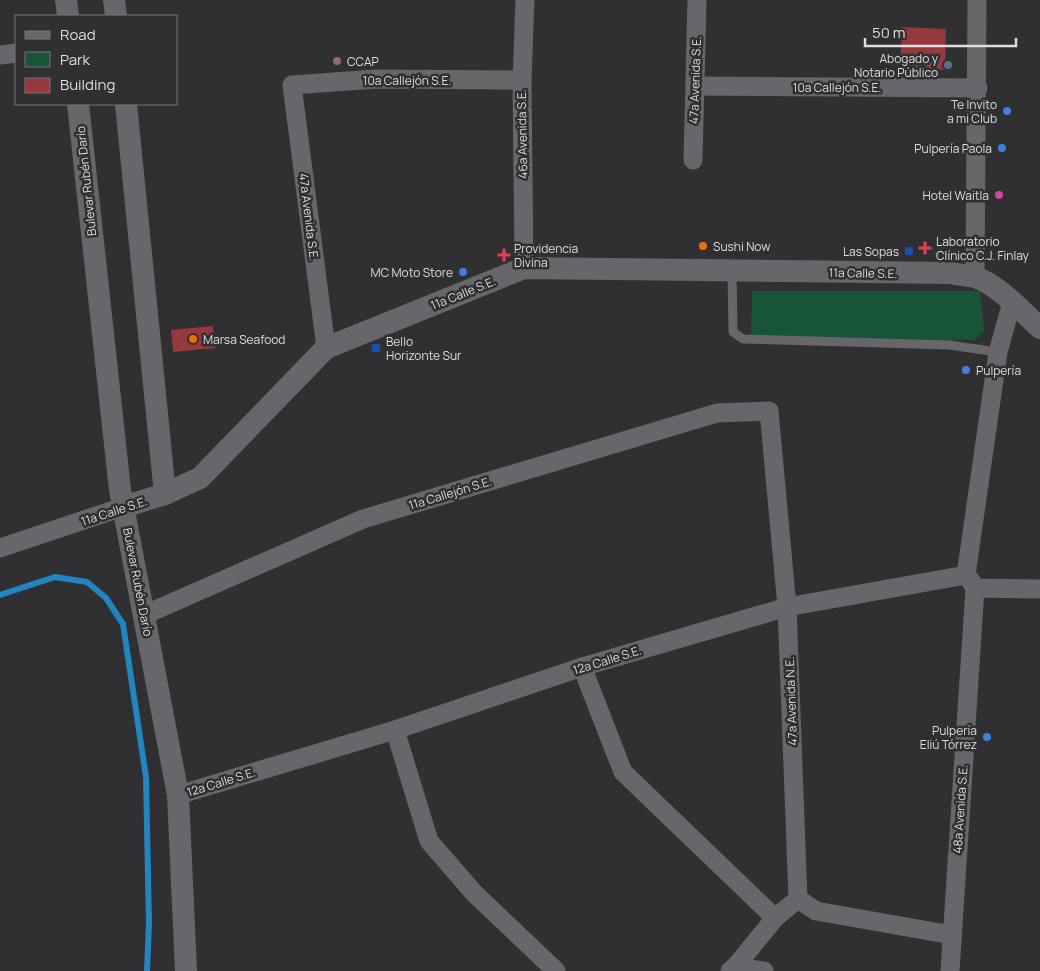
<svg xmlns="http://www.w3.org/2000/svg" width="1040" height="971" font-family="Manrope,sans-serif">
<rect width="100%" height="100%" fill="#302f32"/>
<path fill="#175536" d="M752 291H980L984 330 975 340 767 343 751 337Z"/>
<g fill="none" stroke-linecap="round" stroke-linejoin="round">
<path stroke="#2185c0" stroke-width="6" d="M0 595 55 577 87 582 106 598 123 624 146 777 149 923 147 971"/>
</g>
<g fill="#95393d">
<path d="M902 27 946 29 945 70 900 68Z"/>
<path d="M213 326 215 348 173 352 171 330Z"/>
</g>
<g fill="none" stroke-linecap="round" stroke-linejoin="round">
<path stroke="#67666a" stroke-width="9" d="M732 272 733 332 743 339 949 345 998 352"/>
<g stroke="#67666a" stroke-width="19">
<path d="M0 55 16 53"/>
<path d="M695 86 978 88"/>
<path d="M693 160 697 0"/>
<path d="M524 268 522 80 525 0"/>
<path d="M975 277 977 0"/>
<path d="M326 348 292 85 376 79 522 80"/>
<path d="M0 548 123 507"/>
<path d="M966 575 998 352 1012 302"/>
<path d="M969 578 975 588 1040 589"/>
<path d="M144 615 363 519 717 413 769 411 787 607 798 899 775 918 735 967"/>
<path d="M582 667 623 772 775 918"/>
<path d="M395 730 429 841 474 893 556 971"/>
<path d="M178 795 395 730 582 667 787 607 966 575"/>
<path d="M798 899 816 911 952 935"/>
<path d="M730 971 735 967 764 971"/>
<path d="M950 971 975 588"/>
</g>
<g stroke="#67666a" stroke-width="22">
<path d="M66 0 68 16"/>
<path d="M114 0 116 16"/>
<path d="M78 104 120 490 178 795 186 971"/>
<path d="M126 104 165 494"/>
<path d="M123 507 165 494 200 478 326 348 524 268 951 273C959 275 967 275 975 277 997 284 1023 312 1040 328"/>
</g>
</g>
<circle fill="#8d6e63" stroke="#302f32" stroke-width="2" cx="337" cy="61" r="5"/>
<circle fill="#5c6f8a" stroke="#302f32" stroke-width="2" cx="948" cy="65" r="5"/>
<g fill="#3f7fe0" stroke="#302f32" stroke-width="2">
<circle cx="1007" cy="111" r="5"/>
<circle cx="1002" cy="148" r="5"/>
<circle cx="463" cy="272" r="5"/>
<circle cx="966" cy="370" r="5"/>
<circle cx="987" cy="737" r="5"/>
</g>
<circle fill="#d1479c" stroke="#302f32" stroke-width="2" cx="999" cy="195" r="5"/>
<g fill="#e8710a" stroke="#302f32" stroke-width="2">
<circle cx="703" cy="246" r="5"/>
<circle cx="193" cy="339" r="5"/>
</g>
<g fill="#e0444e" stroke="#302f32" stroke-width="2">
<path d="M922.5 240.5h5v5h5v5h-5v5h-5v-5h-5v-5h5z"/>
<path d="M501.5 247.5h5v5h5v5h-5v5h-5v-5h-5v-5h5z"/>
</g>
<g fill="#1a4fb4" stroke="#302f32" stroke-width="2">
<rect x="904" y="246" width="10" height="10" rx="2.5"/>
<rect x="371" y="343" width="10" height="10" rx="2.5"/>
</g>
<g text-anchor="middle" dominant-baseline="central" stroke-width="5" stroke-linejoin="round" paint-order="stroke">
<g font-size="12" fill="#dedddf" stroke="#302f32" text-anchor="end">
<text x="938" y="58">Abogado y<tspan x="938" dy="14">Notario Público</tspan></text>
<text x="347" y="61" text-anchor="start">CCAP</text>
<text x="997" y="104">Te Invito<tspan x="997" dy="14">a mi Club</tspan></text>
<text x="992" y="148">Pulpería Paola</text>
<text x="989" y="195">Hotel Waitla</text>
<text x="936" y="241" text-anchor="start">Laboratorio<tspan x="936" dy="14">Clínico C.J. Finlay</tspan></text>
<text x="713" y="246" text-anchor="start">Sushi Now</text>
<text x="514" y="248" text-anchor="start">Providencia<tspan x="514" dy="14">Divina</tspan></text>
<text x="899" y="251">Las Sopas</text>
<text x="453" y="272">MC Moto Store</text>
<text x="203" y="339" text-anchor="start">Marsa Seafood</text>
<text x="386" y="341" text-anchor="start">Bello<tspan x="386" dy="14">Horizonte Sur</tspan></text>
<text x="976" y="370" text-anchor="start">Pulpería</text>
<text x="977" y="730">Pulpería<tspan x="977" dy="14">Eliú Tórrez</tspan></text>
</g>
<g font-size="12" fill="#dedddf" stroke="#302f32">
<text x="407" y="80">10a Callejón S.E.</text>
<text transform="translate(695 80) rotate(-88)">47a Avenida S.E.</text>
<text x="837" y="87">10a Callejón S.E.</text>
<text transform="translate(522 134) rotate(-91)">46a Avenida S.E.</text>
<text transform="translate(86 181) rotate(-96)">Bulevar Rubén Darío</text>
<text transform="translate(309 217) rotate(83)">47a Avenida S.E.</text>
<text transform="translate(863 273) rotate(1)">11a Calle S.E.</text>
<text transform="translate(463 293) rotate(-22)">11a Calle S.E.</text>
<text transform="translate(450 493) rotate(-17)">11a Callejón S.E.</text>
<text transform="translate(114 511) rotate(-18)">11a Calle S.E.</text>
<text transform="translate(138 582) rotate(79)">Bulevar Rubén Darío</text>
<text transform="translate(607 660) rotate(-17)">12a Calle S.E.</text>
<text transform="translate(791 701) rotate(-92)">47a Avenida N.E.</text>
<text transform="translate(221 782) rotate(-17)">12a Calle S.E.</text>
<text transform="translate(960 809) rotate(-86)">48a Avenida S.E.</text>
</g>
</g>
<rect x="15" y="15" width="162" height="90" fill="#302f32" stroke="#767577"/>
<rect x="25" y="31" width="25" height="8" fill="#67666a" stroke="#767577"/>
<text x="60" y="40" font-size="15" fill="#dedddf">Road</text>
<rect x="25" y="52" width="25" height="15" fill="#175536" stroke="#767577"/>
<text x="60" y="65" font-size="15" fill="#dedddf">Park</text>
<rect x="25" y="78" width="25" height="15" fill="#95393d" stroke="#767577"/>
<text x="60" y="90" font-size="15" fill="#dedddf">Building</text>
<path d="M865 38v8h151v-8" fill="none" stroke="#dedddf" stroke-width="2.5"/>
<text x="872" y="38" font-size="15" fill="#dedddf" stroke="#302f32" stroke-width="4" paint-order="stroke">50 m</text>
</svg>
